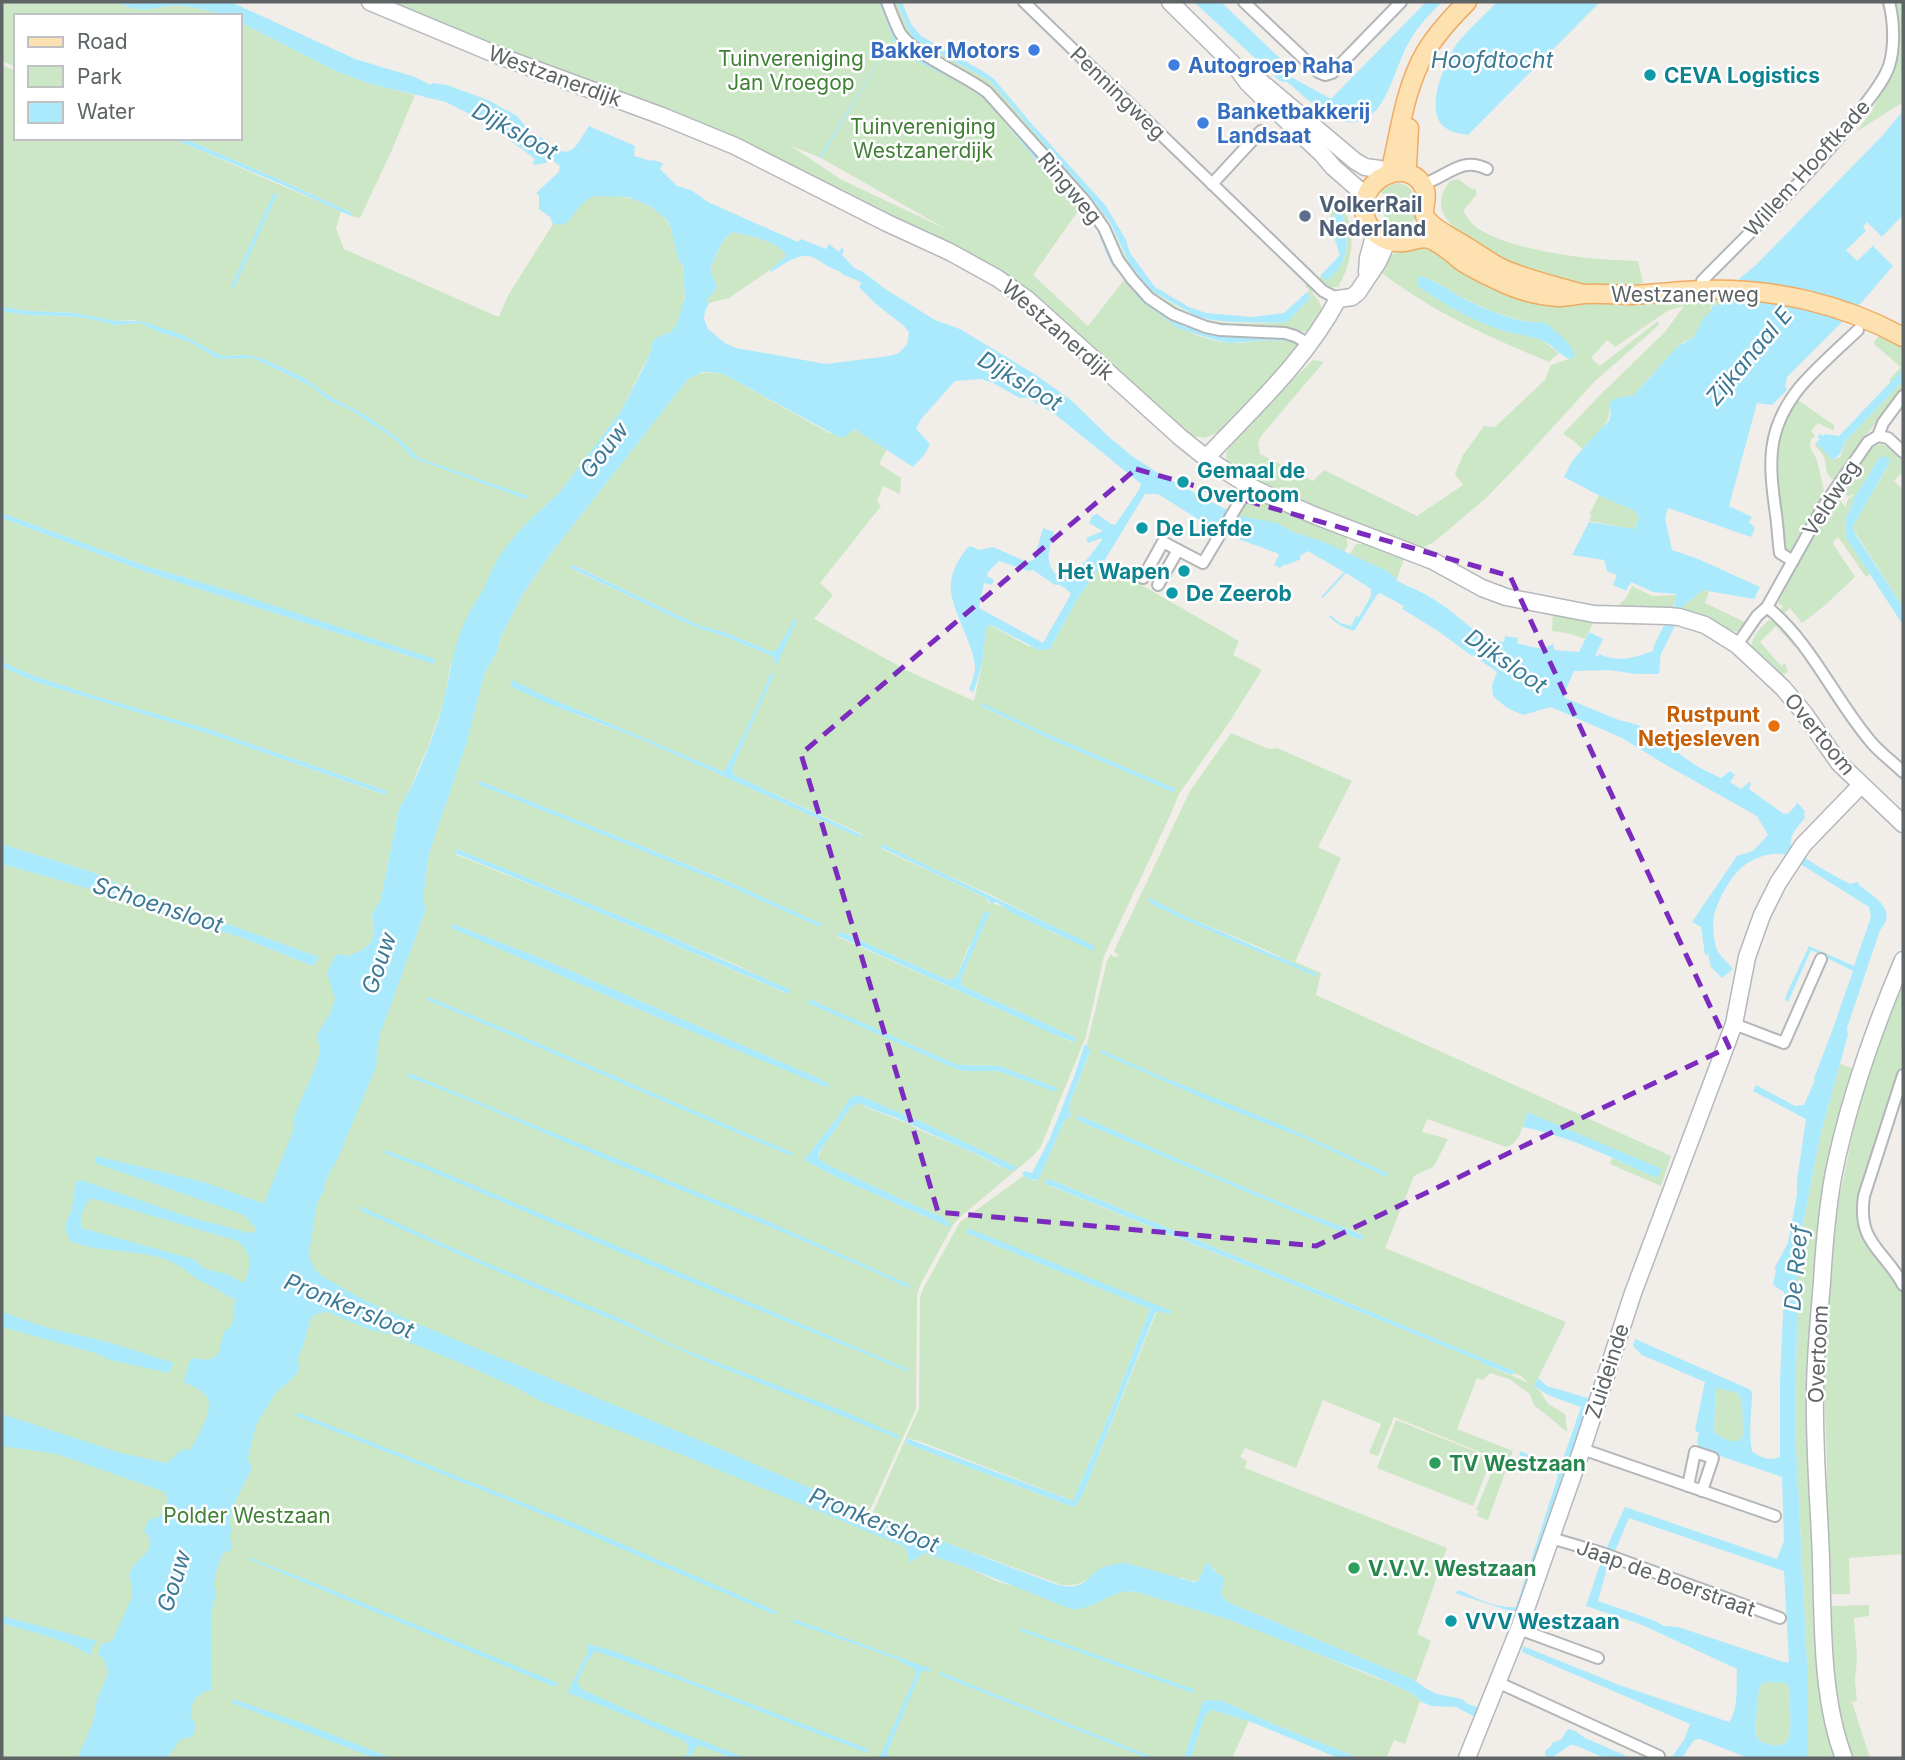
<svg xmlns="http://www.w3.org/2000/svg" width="1905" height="1760" font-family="Inter,sans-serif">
<rect width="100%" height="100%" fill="#f1ede8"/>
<g fill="#cce7c5" fill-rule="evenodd">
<path d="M2 2H117C138 14 150 8 172 6 190 5 210 9 227 16H16V67L2 61Z"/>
<path d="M392 2H879L893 38 819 157 791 146 842 180 946 229 821 158 891 41H894L902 51 958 81 984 98 1036 160 1080 208 1033 275 1088 326 1124 280C1151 312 1186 338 1229 343 1247 344 1266 338 1284 341 1275 339 1266 336 1257 335 1246 335 1235 338 1224 337 1190 332 1138 308 1125 277L1178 319 1283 335C1289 338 1299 341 1298 350L1219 432 1205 438 1193 436 1119 373 953 245 795 172 507 53Z"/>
<path d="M890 2H897L909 31 914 39 990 81 1100 209C1114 227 1119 248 1131 266 1140 280 1152 291 1166 300 1175 305 1185 312 1195 316 1221 326 1254 323 1282 323L1288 321 1310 298 1307 292 1309 290 1305 286 1308 283 1314 290 1312 293C1329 310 1320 316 1309 332L1302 331 1300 334 1218 327 1162 305 1126 267 1107 227 1010 113 909 41Z"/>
<path d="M1894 2H1903V102L1856 132 1872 111 1891 72Z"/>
<path d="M240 22 336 71 367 83 415 95 391 152 360 218 351 216 352 213 278 179 183 138H240Z"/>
<path d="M2 65 16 71V138H171L341 211 336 229 344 249 496 316H499L509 294 553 224C573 226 574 205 590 198 598 194 608 195 617 196 636 198 661 207 670 227 673 233 674 241 677 247 682 263 687 283 684 300 683 308 681 319 677 326 669 337 651 333 652 349L621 411 604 436 560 492 543 507 496 563 450 667 444 701 428 747 405 799 399 808 381 899 372 914 374 936 369 944 362 950 348 956 390 1006 426 909 423 898 429 854 461 759 485 672 496 654 501 637 523 594 549 556 688 379C700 372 710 371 723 374L829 433 849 434 853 429 887 449 879 464 901 478 900 494 883 486 877 501 881 506 820 583 833 595 814 619 908 671 974 701 982 664 986 629 990 625 1028 646 1050 649 1078 598 1103 563 1239 641 1233 655 1262 670 1230 721 1179 794 1169 818 1104 956 1086 1036 1041 1146 1034 1155 958 1219 953 1225 920 1285 917 1296 916 1409 871 1508 869 1510 873 1512 919 1408 920 1297 923 1289 960 1222 1023 1176 1034 1181 1039 1179 1064 1121 1071 1115 1069 1108 1071 1100 1090 1052 1087 1044 1107 961 1111 954 1114 957 1119 956 1114 951 1190 791 1231 733 1269 749 1277 748 1352 781 1318 847 1341 858 1295 962 1321 973 1316 995 1671 1156 1661 1186 1610 1164 1612 1158 1657 1178 1527 1112C1523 1124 1521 1143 1506 1147L1427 1119 1422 1132 1448 1139 1434 1166 1414 1176 1385 1248 1566 1322 1534 1386 1540 1391 1548 1404 1565 1414 1567 1432 1534 1405 1530 1394 1509 1379 1490 1373 1483 1380 1477 1378 1457 1429 1513 1451 1488 1520 1477 1516 1479 1511 1476 1510 1497 1459 1394 1417 1378 1456 1369 1453 1381 1424 1323 1400 1296 1468 1245 1448 1240 1457 1247 1461 1245 1468 1447 1548 1417 1634 1431 1641 1416 1681 1230 1603 1222 1596 1221 1590 1225 1580C1223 1578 1210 1566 1207 1563L1199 1580 1190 1581 1184 1578H1090C1080 1584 1074 1586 1062 1585L901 1526 910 1563 924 1553 971 1569 996 1581 1088 1607C1103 1600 1118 1589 1136 1592L1230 1620 1271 1635 1401 1688 1413 1694 1420 1701 1405 1744 1394 1740 1386 1758H1359L1273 1724 1223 1701 1202 1707 1184 1758H2V864L171 911 173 906 140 894 92 872 2 844V667L36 682 210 734 385 795 387 791 208 729 95 696 32 675 2 662V518L146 572 434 664 224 589 146 566 2 513V311L26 315 82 317 116 325 140 323 159 332 190 342 218 359 253 358 311 386 328 400 351 410 396 440 413 458 526 499 527 497 419 458 362 413 332 398 304 378 264 359 247 355 223 356 214 352 183 335 133 320 117 321 74 313 29 311 2 307ZM574 565 698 625 724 632 770 651 776 652 797 620 777 663 772 656 724 636 701 629 677 619 572 569ZM772 673 773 674 732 769 734 775 862 834 861 838 643 740 582 717 510 685 512 681 547 697 724 772 745 732ZM982 704 1043 732 1176 789 1173 792 1052 740 982 707ZM480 781 719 877 822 925 820 927 722 883 477 783ZM882 845 989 894 1095 947C1083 943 1070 939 1058 935 1043 929 1000 902 989 903L986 898 972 891 882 849ZM457 849 664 934 739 966 790 991 788 994 584 906 455 854ZM1150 898 1185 916 1266 950 1317 975 1185 920 1154 905 1148 900ZM192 911 319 957 313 966 243 938 213 929 197 920 183 915ZM990 912 962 976 961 985 1074 1037 1072 1042 838 937 839 931 844 933 948 980 953 979 957 976 968 948ZM453 924 543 959 816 1077 829 1084 828 1087 633 1007 452 928ZM808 1002 861 1022 958 1065 1000 1066 1056 1088V1091L998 1071H964L954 1068ZM858 1095 922 1122 1016 1167H1000L974 1153 917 1129 907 1123 870 1109 860 1103 851 1107 822 1148 818 1158 826 1164 914 1205 943 1217 949 1227 838 1178 804 1160 840 1114 850 1098ZM1077 1116 1083 1117C1175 1158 1268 1199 1362 1234L1361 1239 1081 1122 1076 1118ZM1052 1180 1514 1371 1513 1373 1521 1376 1529 1383 1484 1364 1478 1360 1045 1184ZM968 1229 1171 1311H1159L1156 1313 1083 1494 1073 1507 905 1443 906 1438 922 1442 1073 1501 1113 1406 1150 1309 966 1233Z"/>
<path d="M1458 179 1473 190 1475 188 1477 194 1463 211C1467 217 1471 224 1477 228 1517 253 1592 260 1638 261L1643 283C1621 289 1591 289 1568 285 1554 283 1530 275 1517 269 1499 260 1453 233 1444 215 1438 203 1442 191 1450 181Z"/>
<path d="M1398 183C1414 186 1420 198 1412 212L1418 217C1403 229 1387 228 1382 209L1386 196 1380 191 1386 187Z"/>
<path d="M1335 196C1358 222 1355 258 1338 287H1330L1319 278 1321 275 1327 280C1332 275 1339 269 1342 263 1351 247 1347 222 1339 207L1333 217 1336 245C1329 228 1328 213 1335 196Z"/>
<path d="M733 232C750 236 774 240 786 254V257L767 272 729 298 709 303 706 301 717 288 710 269C718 255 719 242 733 232Z"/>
<path d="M1428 246 1559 302 1609 303 1683 299 1722 301 1716 307 1712 305 1710 307 1712 310 1694 337 1682 343 1645 382 1633 397 1625 396 1609 405C1613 424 1594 436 1582 449L1574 441 1563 434 1599 396 1665 332 1684 306 1669 310 1615 347 1607 340 1591 358 1600 366 1658 321 1659 325 1595 381 1520 463 1485 499 1434 542 1422 548H1411L1337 520 1230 468C1227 462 1225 458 1227 452 1232 434 1294 379 1311 362L1313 360 1322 361 1323 363 1261 436 1258 444 1260 454 1313 481 1324 470 1417 516 1463 485 1455 474 1463 455 1484 426 1495 427 1545 380 1551 365 1575 357 1537 323 1520 320 1491 311 1459 296 1432 280 1418 276 1543 341 1559 353 1549 362C1487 336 1432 312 1378 270 1392 248 1404 249 1428 246Z"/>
<path d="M1892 322 1903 328V369L1891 382 1889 380 1901 367 1875 345 1874 342Z"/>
<path d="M1903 381V392L1869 431 1835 480C1823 475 1828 465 1823 455 1821 452 1818 448 1815 446L1816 442 1833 460 1840 457 1845 442Z"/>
<path d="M1795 398 1834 425V431L1818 423 1811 431 1815 436 1811 439 1810 447 1817 460 1825 495 1793 550 1788 552 1783 549 1774 483 1778 433Z"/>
<path d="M1881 444 1886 446 1903 461V474L1901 473 1894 481 1903 490V607L1853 529V526L1890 463 1879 458 1854 498 1853 504 1846 518 1845 536 1870 574 1866 577 1839 538 1835 539 1833 544 1855 577 1823 607 1802 623 1790 608 1784 613 1781 610 1783 606 1780 604 1778 606 1779 601 1816 531 1838 497 1845 507 1849 498 1853 496 1852 494 1848 497 1843 490 1872 448Z"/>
<path d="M1599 495 1633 510 1639 517 1635 529 1589 521 1591 516 1590 513Z"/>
<path d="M1253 497 1262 499 1346 537 1348 545 1344 552 1293 532 1235 515 1242 502Z"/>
<path d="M1356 544H1363L1404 558 1397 579 1350 554Z"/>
<path d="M1632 586 1652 596 1676 595 1673 609 1619 610V605L1627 597Z"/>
<path d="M1703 590 1709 591 1705 603 1745 622 1737 632 1729 630 1696 614H1679L1681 608Z"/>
<path d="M1553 613 1594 621 1585 639 1571 634 1552 631Z"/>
<path d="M1769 620 1779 622 1796 645 1795 647 1776 626 1760 642 1781 666 1785 663 1788 672 1781 676 1751 648C1752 636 1760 628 1769 620Z"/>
<path d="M1903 981V1045L1901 1050V1073L1860 1212 1903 1294V1554L1849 1558 1850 1594H1832L1826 1587 1827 1467 1824 1385 1829 1280 1836 1214 1861 1094Z"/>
<path d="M1840 1064 1857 1070 1812 1354 1839 1758H1807V1664L1795 1426 1798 1276 1804 1219 1821 1132Z"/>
<path d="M1716 1387 1736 1392 1742 1400 1743 1435 1739 1441H1729L1715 1433 1714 1428Z"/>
<path d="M1396 1420 1492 1458 1473 1506 1377 1468Z"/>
<path d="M1869 1605V1616L1854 1618 1857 1658 1855 1681 1857 1701 1852 1702 1870 1758H1848L1834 1710 1828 1623 1832 1606Z"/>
<path d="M1767 1682 1786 1683 1788 1685C1790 1693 1792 1733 1788 1739 1787 1741 1785 1742 1784 1744L1774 1746 1760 1741 1755 1732 1759 1686Z"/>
<path d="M1212 1710 1249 1721 1232 1758H1191L1205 1714Z"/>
</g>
<g fill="#abeafd" fill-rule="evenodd">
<path d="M117 2H231L355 59 415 77 431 85 432 83 447 85 488 100 517 116 531 133 550 142V145C573 162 577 143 589 126L635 146 634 156 651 161 653 160 663 163 660 169 677 186 691 190 708 202 798 242 801 239 826 249 829 244 839 252 841 248 844 249 842 255 859 273 855 279C848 275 839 271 831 268 818 261 812 252 796 258 787 261 779 267 771 272L770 270 785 257 786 254C774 240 750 236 733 232 719 241 718 255 710 268L717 288 706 301 709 303 705 311 704 319 708 329 725 343 736 348 826 364 889 356 899 353 907 344 909 333 904 326 877 305 859 287 866 277 935 320 960 329 1036 375 1071 400 1109 437 1132 456 1161 475 1227 510 1235 515 1277 523 1293 532 1324 542 1387 571 1396 578 1397 581 1427 595 1447 608 1486 640 1504 642 1505 636 1518 638 1517 643C1524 645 1537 649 1544 648 1548 647 1550 645 1554 644V650L1579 652 1589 632 1603 639 1595 656 1597 657 1599 654C1620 663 1632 658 1653 651L1655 648 1661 651 1659 674H1636L1609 670 1574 671 1564 693 1565 698 1619 720 1638 725 1698 767 1721 778 1730 771 1735 775 1730 782 1741 789 1749 782 1751 784 1749 789 1784 814 1789 813 1797 804 1796 801 1805 811 1804 813 1805 818C1796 829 1789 834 1791 849L1824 870 1850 884 1858 882 1859 885C1873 896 1899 910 1880 930L1847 1028 1848 1035 1821 1132 1804 1219 1798 1276 1795 1426 1807 1664V1758H1748L1700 1739 1694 1740 1682 1758H1671L1684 1740 1690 1724 1522 1652 1523 1646 1622 1686 1729 1722C1739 1710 1736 1685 1737 1669L1640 1624 1586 1606 1602 1559 1609 1561 1598 1601 1653 1620 1664 1626 1678 1627 1783 1662H1789L1784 1571 1629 1518 1615 1551 1606 1549 1625 1507 1777 1559 1784 1541 1782 1477 1699 1449 1697 1440 1699 1433 1695 1430 1705 1382 1642 1355 1633 1346 1635 1339 1749 1389 1752 1392C1752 1412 1748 1431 1752 1451 1760 1458 1770 1461 1780 1457V1381L1784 1292 1773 1285 1776 1270 1774 1269 1788 1243 1797 1194V1180L1806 1119 1753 1091 1756 1085 1795 1106 1804 1105 1815 1080 1814 1078 1831 1034 1853 971 1811 950 1788 1002 1785 1000 1787 993 1809 946 1854 966 1871 917 1869 907 1786 855C1771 850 1747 860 1737 872 1727 883 1718 901 1714 915 1712 924 1714 939 1716 948 1719 955 1728 963 1733 969L1722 978 1711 967 1708 954 1705 955 1701 927 1692 922 1737 856 1753 851 1768 835 1757 816 1666 765 1622 738 1551 707 1523 715 1507 708 1493 696 1492 686 1497 672 1473 655 1472 656 1438 631 1404 610 1402 609 1404 606 1380 593 1377 595 1354 631 1341 626 1329 617 1330 615 1340 623 1351 626 1356 616 1359 617 1371 596V589L1346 573 1323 598 1321 597 1344 572 1308 551 1300 556 1301 559 1287 565 1285 564 1280 568 1274 565 1279 555 1277 553 1217 531 1158 494H1145L1103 563 1078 598 1050 649 1039 650 993 626 990 625 986 629 982 664 974 691 972 692 969 689C971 683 975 675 975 668 975 659 971 649 968 641 954 602 938 586 967 548L970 546 980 550 993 547 1027 562 1034 560 1043 528 1054 532C1049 552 1043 562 1059 578 1080 572 1090 556 1102 540L1101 538 1088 543 1086 538 1103 531 1089 523 1092 516 1097 514 1111 524 1115 525 1139 490 1141 484 1056 415 1028 398H1020L993 383 981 379 955 381 921 419 916 429 930 444 925 454 913 467 854 429 845 437H839L723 374 712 372H703L688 379 549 556 523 594 501 637 496 654 485 672 466 745 429 854 423 898 426 909 379 1037 376 1067 338 1158 325 1181 324 1191 317 1203 310 1247V1259L315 1270 322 1276 362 1299 411 1321 699 1440 866 1512 1047 1581C1056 1584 1065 1588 1075 1586 1085 1584 1090 1576 1098 1570 1107 1565 1116 1563 1126 1563L1194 1582 1199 1580 1207 1562 1210 1563C1212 1573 1221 1573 1225 1580L1221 1590 1222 1596 1230 1603 1412 1679 1427 1689 1437 1694 1462 1699 1468 1704 1487 1710 1479 1719 1456 1707 1431 1706 1420 1701 1413 1694 1401 1688 1367 1673 1230 1620 1136 1592C1112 1588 1095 1611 1071 1609L971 1569 924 1553 910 1563 905 1547 680 1454 540 1401 517 1388 472 1368 392 1335 368 1329 328 1312 319 1313 311 1317 305 1340 298 1359 299 1369 297 1374 275 1394 256 1425 248 1458 252 1469C243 1486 232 1504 229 1523L232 1527 230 1536 232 1550 223 1553 216 1572 214 1584 216 1594 211 1613V1690C196 1693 189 1704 191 1719L196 1723 193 1737 181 1739 167 1758H77L88 1735 94 1718 97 1699 108 1673 104 1659 98 1655 101 1644 112 1641 132 1597C134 1589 129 1583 130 1574 132 1557 163 1553 144 1531L149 1519C166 1518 170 1506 165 1492L57 1454 2 1446V1414L121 1453 167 1463 183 1449 190 1450C196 1439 215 1410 207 1397 202 1390 191 1385 183 1382L191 1358 208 1360 218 1355 224 1332 232 1325 235 1299C227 1297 223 1293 217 1289 210 1285 203 1283 197 1279 188 1273 181 1266 170 1261 139 1248 99 1254 70 1241L67 1235 65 1226 72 1208 75 1186 77 1181 81 1180 186 1216 249 1233 255 1232 256 1229 244 1215 95 1163 96 1156 204 1182 262 1203 265 1201 293 1131V1119L316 1065 320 1051 317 1035 330 1013 335 999 327 973 336 954 348 956 362 950 369 944 374 936 372 914 381 899 399 808C416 782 437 730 444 699 450 674 453 649 463 626 468 613 477 600 484 588 488 580 491 571 495 564 512 534 536 514 560 492L621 411 642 371 652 349V343L655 338 670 332 676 326 685 297 683 266 678 259 671 228 666 219 650 206 628 197 596 196 588 199 579 207 568 222 561 225 553 224 550 217 539 209V195L536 193 559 172 560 166 549 158 546 163 534 165 533 164 535 159 489 124 446 102 367 83 336 71 240 22V16C221 16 203 8 184 6 158 4 142 17 117 2ZM999 561 1029 571 1033 570 1055 585C1062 584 1066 589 1071 594L1043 643 979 608 984 583 992 585 994 580 987 576 988 572ZM91 1198 238 1241C251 1254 252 1264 245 1281L240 1282C229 1273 220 1273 207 1269 202 1268 198 1263 193 1259L82 1228C78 1219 84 1204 91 1198ZM1716 1388 1736 1392 1742 1400 1743 1435 1739 1441H1729L1715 1433 1714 1428ZM1767 1682 1786 1683 1788 1685C1790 1693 1792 1733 1788 1739 1787 1741 1785 1742 1784 1744L1774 1746 1760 1741 1755 1732 1759 1686Z"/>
<path d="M879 2H882C888 19 892 39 907 51L959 79 985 96 1092 218C1104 235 1108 255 1120 272 1106 265 1103 236 1092 222 1075 200 1053 181 1035 159 1019 140 1004 120 987 102 964 77 910 66 894 41L891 42 821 158 819 157 893 38Z"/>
<path d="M897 2H902L911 24 921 36 984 72 994 79 1031 123 1106 206 1126 240 1130 253 1155 287 1189 307 1206 313 1252 317 1284 313 1307 292 1310 298 1288 321 1282 323 1234 322 1212 320 1196 316 1157 294 1149 288 1130 265 1110 222 1100 209 990 81 914 39 909 31Z"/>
<path d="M1194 2H1221L1287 65 1282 72 1331 99 1426 2H1442C1429 15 1416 28 1408 44 1393 70 1383 136 1340 120 1322 114 1302 94 1287 82L1280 81Z"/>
<path d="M1497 2H1600L1468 135C1460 134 1450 132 1443 126 1425 110 1444 63 1456 45 1467 30 1484 16 1497 2Z"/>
<path d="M1903 111V215L1873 246 1893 266 1862 302 1787 377 1785 386 1787 390 1772 405 1757 403 1729 506 1752 517 1749 522 1755 528 1751 537 1668 508 1665 518 1672 550 1698 559 1760 587 1754 599 1703 590 1681 608 1674 607 1676 594 1653 592 1631 582 1626 591 1613 585 1617 575 1607 571 1604 560 1572 555 1589 522 1635 529 1639 517 1633 510 1600 496 1564 477 1572 461 1593 437 1609 421 1611 413 1609 405 1612 400 1625 396H1633L1677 347 1694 337 1704 317 1712 310 1711 304 1716 307 1732 291 1741 277 1755 266 1883 135Z"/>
<path d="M171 138H183L278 179 352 213 351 216 281 184Z"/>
<path d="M1336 207H1339C1347 223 1350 247 1342 263 1339 270 1332 275 1327 281L1321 275 1340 255C1334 239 1332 224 1336 207Z"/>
<path d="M1418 276C1433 279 1444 287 1457 295 1480 307 1518 325 1545 322 1555 332 1573 343 1575 357L1570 359C1559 355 1554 346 1543 341 1534 336 1512 334 1501 330 1470 320 1444 304 1418 286Z"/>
<path d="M1125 278 1147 303 1183 326 1221 336 1238 337 1257 335 1288 338 1284 341 1273 340 1229 343 1215 340 1178 328 1140 300 1124 279Z"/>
<path d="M2 307 29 311 74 313 117 321H141L183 335 214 352 223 356 247 355 264 359 304 378 332 398 362 413 398 438 419 458 528 496 526 499 413 458 396 440 351 410 328 400 311 386 253 358 218 359 190 342 159 332 140 323 116 325 82 317 26 315 2 311Z"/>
<path d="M1903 369V381L1845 442 1840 454 1833 460 1816 443 1820 439 1817 437 1820 434 1823 436 1825 434 1839 436Z"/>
<path d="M1883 456 1889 458 1890 462 1853 526 1855 534 1903 607V625L1845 536 1846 518 1853 504 1854 498 1879 458Z"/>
<path d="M2 513 146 566 224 589 435 659 434 664 146 572 2 518Z"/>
<path d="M573 565 698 625 724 632 770 651H776L795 618 797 620 777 664 774 663 775 659 772 656 724 636 701 629 677 619 571 568Z"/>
<path d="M2 662 32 675 95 696 208 729 387 791 386 795 210 734 36 682 2 667Z"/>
<path d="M771 673 774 674 732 769 734 775 862 835 861 838 643 740 542 701 510 686 512 680 547 697 724 772 745 732Z"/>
<path d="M982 703 1043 732 1176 789 1173 792 1052 740 981 706Z"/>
<path d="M480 781 718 877 822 924 820 927 722 883 477 784Z"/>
<path d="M2 844 92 872 140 894 192 911 319 957 313 966 243 938 213 929 197 920 183 915 2 864Z"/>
<path d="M882 844 1095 946 1093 951 1014 914 996 902 992 904 986 898 972 891 882 848Z"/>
<path d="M457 849 664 934 791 990 789 994 584 906 455 853Z"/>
<path d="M1150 898 1185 916 1318 974 1315 976 1185 920 1154 905 1148 900Z"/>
<path d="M987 911 990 912 962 976 961 985 1074 1037 1076 1039 1074 1042 1058 1036 838 936 839 931 844 933 948 980 953 979 957 976 984 913Z"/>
<path d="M453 924 543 959 816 1077 829 1084 828 1088 633 1007 451 928Z"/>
<path d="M809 999 958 1065 1000 1066 1057 1088 1056 1092 998 1071H964L954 1068 808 1003Z"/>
<path d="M1087 1044 1090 1051 1071 1100 1069 1108 1071 1115 1064 1121 1039 1179C1034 1181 1024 1179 1022 1173L1025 1171 1032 1173 1050 1138 1074 1077 1084 1046Z"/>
<path d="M1102 1050 1153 1073 1282 1125 1387 1173V1177L1306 1139 1216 1104 1105 1055 1100 1052Z"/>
<path d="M409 1073 765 1220 910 1285 909 1288C817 1245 723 1207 629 1169 555 1139 483 1104 408 1077Z"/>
<path d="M858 1095 922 1122 1017 1167 1012 1171C998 1166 985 1158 972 1152 950 1142 928 1133 906 1122 891 1115 875 1112 860 1103L851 1107 822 1148 819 1153 818 1158 826 1164 914 1205 943 1217 951 1224 949 1227 838 1178 804 1160 840 1114 850 1098Z"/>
<path d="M1527 1112 1662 1169 1657 1178C1614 1159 1570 1136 1523 1127Z"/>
<path d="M1077 1116 1083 1117C1176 1158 1268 1199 1363 1235L1361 1240 1081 1122 1076 1118Z"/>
<path d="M385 1150 426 1165 908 1369 909 1372 642 1262 430 1171 384 1153Z"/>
<path d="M1049 1179 1514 1371 1512 1375 1484 1364 1478 1360 1051 1186 1045 1184V1180Z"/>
<path d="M360 1206 475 1258 617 1317 675 1346 846 1412 900 1436 899 1439 695 1357 632 1328 496 1271 361 1211Z"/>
<path d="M968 1228 1172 1311 1169 1314 1160 1311 1155 1313 1083 1494 1077 1504 1073 1507 905 1443 906 1438 1073 1501 1113 1406 1150 1309 966 1233Z"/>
<path d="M2 1312 48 1328 108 1342 174 1363 169 1373 110 1360 95 1353 2 1327Z"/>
<path d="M1538 1378 1547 1386 1591 1399 1519 1609 1513 1612 1455 1593 1459 1590C1476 1598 1497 1609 1516 1607L1558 1476 1555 1471 1519 1455 1520 1451 1560 1468 1581 1407 1548 1395 1534 1386Z"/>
<path d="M297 1412 579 1525 780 1613 773 1614 522 1506 296 1416Z"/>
<path d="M250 1558 315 1583 558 1683 555 1687 248 1559Z"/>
<path d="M2 1616 97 1641 92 1648 90 1656C72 1640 26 1631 2 1623Z"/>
<path d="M794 1619 931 1669 930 1672 923 1670 920 1674 888 1750 887 1755 893 1758 878 1757 882 1752 916 1674 915 1669 894 1658 792 1622Z"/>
<path d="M1021 1628 1193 1689V1693L1020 1631Z"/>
<path d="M588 1644 614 1651 868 1749 867 1753 682 1681 595 1651 585 1665 577 1683 583 1690 652 1721 746 1758H732L702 1746H697L689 1758H685L689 1748 685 1741 613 1710 568 1693 569 1689 587 1654Z"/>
<path d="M940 1672 1155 1758H1147L939 1675Z"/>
<path d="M233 1699 305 1724 392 1758H374L232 1703Z"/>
<path d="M1212 1700 1223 1701 1273 1724 1359 1758H1338L1249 1721 1212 1710 1205 1715 1191 1758H1184L1203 1701Z"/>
<path d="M1568 1729 1575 1731 1585 1738 1631 1758C1622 1758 1611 1760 1603 1757 1577 1748 1574 1736 1546 1754L1553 1742 1560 1741Z"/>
</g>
<path fill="#f1ede8" d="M1867 222 1882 237 1857 261 1846 250 1866 231 1863 227Z"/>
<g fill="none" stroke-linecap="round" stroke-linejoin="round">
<g stroke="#abeafd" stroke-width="3.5">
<path d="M233 286 275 195"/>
<path d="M429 999C550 1049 670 1103 791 1154"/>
</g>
<g stroke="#abeafd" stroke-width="10">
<path d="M845 270 860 276 876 288"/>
<path d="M1658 649 1676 612"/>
<path d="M1550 1753 1567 1741"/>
</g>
<g stroke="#b3b6b9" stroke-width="14">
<g id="street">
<path d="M887 2C891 12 895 23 900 33 914 55 964 74 987 92L1084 200 1104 228 1118 260 1132 279 1149 298 1173 314 1206 327 1220 330 1285 333 1295 336 1311 345"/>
<path d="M1024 2 1323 291 1338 299"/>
<path d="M1244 2 1318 72 1325 75 1332 73 1401 2"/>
<path d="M1429 182C1451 173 1463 157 1487 169"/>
<path d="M1212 184 1261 131"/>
<path d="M1702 281C1756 226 1813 173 1860 111 1870 97 1883 83 1889 66 1895 47 1894 21 1889 2"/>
<path d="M1878 436 1883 423 1903 396"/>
<path d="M1878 436 1888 438 1903 452"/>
<path d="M1793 561 1780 553C1778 540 1778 528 1776 515 1769 464 1765 430 1800 387 1817 367 1839 348 1858 330"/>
<path d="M1143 578 1163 542 1178 550"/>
<path d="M1158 585 1178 550 1203 563 1249 486"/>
<path d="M1767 607C1810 641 1835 700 1871 742 1880 753 1893 762 1903 772"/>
<path d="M1737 645 1757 616 1767 607 1823 507 1868 442 1878 436"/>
<path d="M1734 1024 1784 1043 1821 959"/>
<path d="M1903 1075 1864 1196C1857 1244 1884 1249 1903 1285"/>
<path d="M1582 1449 1775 1516"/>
<path d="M1688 1486 1695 1452 1713 1458 1702 1491"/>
<path d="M1551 1538 1602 1553 1780 1618"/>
<path d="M1519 1629 1598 1658"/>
<path d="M1497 1682 1659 1756"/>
</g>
</g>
<g stroke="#b4b8bc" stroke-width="19">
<g id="secondary">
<path d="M370 2 502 57 662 116 735 146 887 223 950 252 997 278 1027 299 1180 437 1206 458 1249 486 1268 495 1316 516 1433 561 1482 588 1506 597 1594 614 1669 616 1679 617 1705 625 1737 645 1783 688 1804 713 1839 763 1903 824"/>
<path d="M1170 2 1236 67 1247 82 1269 104 1322 154 1333 167 1366 196"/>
<path d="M1254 76 1355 161 1365 167 1380 169"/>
<path d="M1367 272 1368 258 1375 233"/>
<path d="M1206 458C1254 407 1305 361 1338 299L1352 297 1358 292 1378 262 1388 240"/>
<path d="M1467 1758 1520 1626 1582 1449 1633 1293 1734 1024 1747 957 1762 915 1778 883 1803 845 1861 785"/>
<path d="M1844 1758C1821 1698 1823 1623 1821 1559 1819 1504 1814 1449 1815 1394 1815 1357 1819 1319 1822 1282 1824 1247 1827 1212 1833 1177 1847 1106 1875 1026 1903 960"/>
</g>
</g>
<g stroke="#efab63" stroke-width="21">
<g id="primary">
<path d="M1407 166 1409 128"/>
<path d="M1390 173C1400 133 1404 90 1425 53 1436 34 1452 17 1467 2"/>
<path d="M1584 294C1557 287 1529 280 1503 269 1490 263 1479 254 1467 247 1457 240 1430 228 1425 216 1422 208 1428 199 1425 190 1412 156 1363 175 1364 209 1365 230 1384 244 1404 242 1415 241 1423 235 1434 241 1444 246 1452 253 1460 260 1471 268 1484 274 1497 280 1515 289 1537 296 1558 297 1566 297 1575 295 1584 294 1600 293 1616 295 1632 295 1656 294 1681 290 1705 290 1774 288 1843 304 1903 337"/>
</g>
</g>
<use href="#street" stroke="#fff" stroke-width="10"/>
<use href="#secondary" stroke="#fff" stroke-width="16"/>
<use href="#primary" stroke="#fde1b0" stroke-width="18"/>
</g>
<path fill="none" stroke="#7b2cbf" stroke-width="5" stroke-dasharray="14 9" stroke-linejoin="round" d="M1136 469 1510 576 1729 1047 1316 1246 938 1212 801 754Z"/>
<g fill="#3f7fe0" stroke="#fff" stroke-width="2.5">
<circle cx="1034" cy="50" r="7"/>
<circle cx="1174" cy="65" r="7"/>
<circle cx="1203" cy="123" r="7"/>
</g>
<g fill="#0f9aa8" stroke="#fff" stroke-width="2.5">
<circle cx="1650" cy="75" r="7"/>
<circle cx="1183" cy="482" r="7"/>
<circle cx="1142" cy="528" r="7"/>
<circle cx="1184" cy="571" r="7"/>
<circle cx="1172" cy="593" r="7"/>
<circle cx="1451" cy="1621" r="7"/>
</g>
<circle fill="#5c6f8a" stroke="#fff" stroke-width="2.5" cx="1305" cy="216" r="7"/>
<circle fill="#e8710a" stroke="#fff" stroke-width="2.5" cx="1774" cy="726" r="7"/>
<g fill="#2e9e5b" stroke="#fff" stroke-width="2.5">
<circle cx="1435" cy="1463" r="7"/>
<circle cx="1354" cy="1568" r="7"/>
</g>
<g text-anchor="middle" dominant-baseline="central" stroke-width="5" stroke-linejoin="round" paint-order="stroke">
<g font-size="21" font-weight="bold" fill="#366cbe" stroke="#fff" text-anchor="start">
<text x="1020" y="50" text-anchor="end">Bakker Motors</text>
<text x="1188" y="65">Autogroep Raha</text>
<text x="1217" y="111">Banketbakkerij<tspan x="1217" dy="24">Landsaat</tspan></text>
</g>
<g font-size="21" fill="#418036" stroke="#fff">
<text x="791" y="58">Tuinvereniging<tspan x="791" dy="24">Jan Vroegop</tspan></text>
<text x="923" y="126">Tuinvereniging<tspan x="923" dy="24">Westzanerdijk</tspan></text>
<text x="247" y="1515">Polder Westzaan</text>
</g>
<g font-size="21" font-weight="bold" fill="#0d838f" stroke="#fff" text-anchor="start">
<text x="1664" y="75">CEVA Logistics</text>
<text x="1197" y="470">Gemaal de<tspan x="1197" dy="24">Overtoom</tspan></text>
<text x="1156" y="528">De Liefde</text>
<text x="1170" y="571" text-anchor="end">Het Wapen</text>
<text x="1186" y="593">De Zeerob</text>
<text x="1465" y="1621">VVV Westzaan</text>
</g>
<g font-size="21" fill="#5f6467" stroke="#fff">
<text transform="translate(555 76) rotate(20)">Westzanerdijk</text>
<text transform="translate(1118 93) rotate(44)">Penningweg</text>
<text transform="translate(1807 168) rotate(-48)">Willem Hooftkade</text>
<text transform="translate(1070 188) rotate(50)">Ringweg</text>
<text x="1685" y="294">Westzanerweg</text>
<text transform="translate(1058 330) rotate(41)">Westzanerdijk</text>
<text transform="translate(1831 498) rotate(-57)">Veldweg</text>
<text transform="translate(1820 734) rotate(51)">Overtoom</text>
<text transform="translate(1818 1354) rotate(-87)">Overtoom</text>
<text transform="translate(1607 1371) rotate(-72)">Zuideinde</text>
<text transform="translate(1666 1578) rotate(20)">Jaap de Boerstraat</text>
</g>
<g font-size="21" font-weight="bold" fill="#4e5e75" stroke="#fff" text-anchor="start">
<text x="1319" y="204">VolkerRail<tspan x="1319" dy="24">Nederland</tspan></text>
</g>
<g font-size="21" font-weight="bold" fill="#c56008" stroke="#fff" text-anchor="end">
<text x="1760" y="714">Rustpunt<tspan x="1760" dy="24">Netjesleven</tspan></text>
</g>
<g font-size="21" font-weight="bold" fill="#27864d" stroke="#fff" text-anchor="start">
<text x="1449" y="1463">TV Westzaan</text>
<text x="1368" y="1568">V.V.V. Westzaan</text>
</g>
<g font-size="23" font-style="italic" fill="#3d7a96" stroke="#fff">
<text x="1492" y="60">Hoofdtocht</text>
<text transform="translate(515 131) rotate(29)">Dijksloot</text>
<text transform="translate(1749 356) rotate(-50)">Zijkanaal E</text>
<text transform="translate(1020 381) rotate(31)">Dijksloot</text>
<text transform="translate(604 450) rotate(-52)">Gouw</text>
<text transform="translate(1506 661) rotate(35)">Dijksloot</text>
<text transform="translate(158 905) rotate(18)">Schoensloot</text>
<text transform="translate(379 963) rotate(-71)">Gouw</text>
<text transform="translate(1796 1268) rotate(-85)">De Reef</text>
<text transform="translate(349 1306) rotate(22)">Pronkersloot</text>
<text transform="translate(874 1520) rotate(22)">Pronkersloot</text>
<text transform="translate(174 1581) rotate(-72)">Gouw</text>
</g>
</g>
<rect width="1905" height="1760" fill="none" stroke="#5f6467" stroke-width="7"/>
<rect x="14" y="14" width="228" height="126" fill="#ffffff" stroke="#bfc1c2" stroke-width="2"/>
<rect x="28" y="37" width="35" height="10" fill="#fde1b0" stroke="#bfc1c2" stroke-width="2"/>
<text x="77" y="49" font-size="21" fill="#5f6467">Road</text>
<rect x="28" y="66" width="35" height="21" fill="#cce7c5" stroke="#bfc1c2" stroke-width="2"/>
<text x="77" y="84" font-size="21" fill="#5f6467">Park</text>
<rect x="28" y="102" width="35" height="21" fill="#abeafd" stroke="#bfc1c2" stroke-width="2"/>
<text x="77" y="119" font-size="21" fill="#5f6467">Water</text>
</svg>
